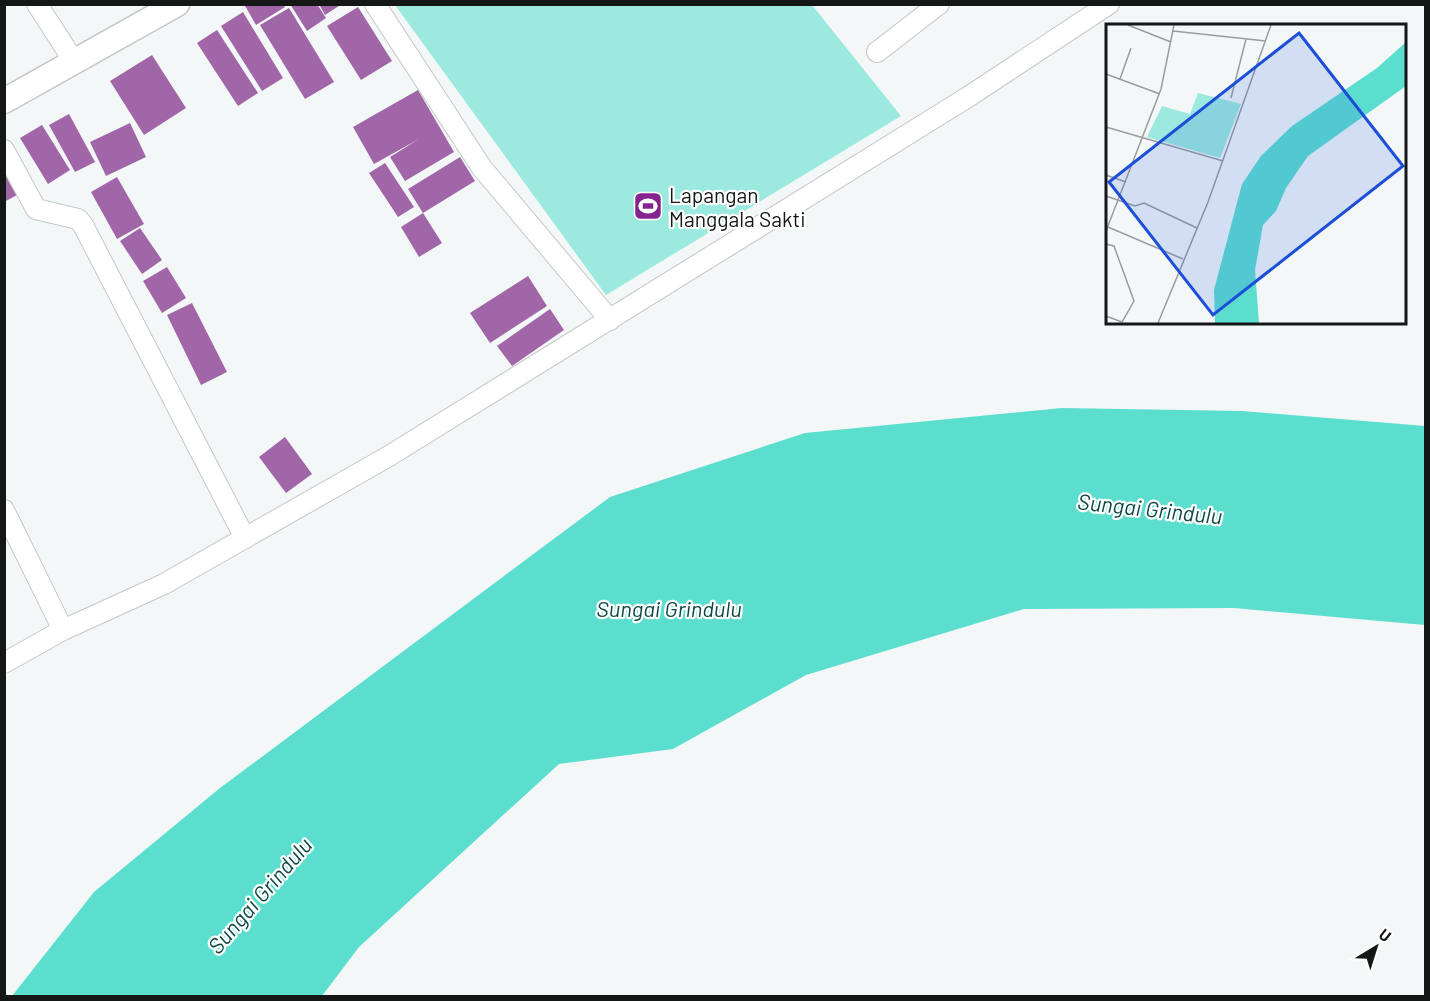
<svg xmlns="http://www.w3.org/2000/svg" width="1430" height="1001" font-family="Barlow,sans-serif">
<rect width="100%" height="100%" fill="#f3f7f7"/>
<path fill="#9ceadf" d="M395 5H812L901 116 606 295Z"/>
<path fill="#5cdecf" d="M1062 408 1242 411 1425 426V625L1234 608 1024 609 806 675 673 749 559 764 359 947 322 996H12L94 892 220 788 610 497 805 433Z"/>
<g fill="#a166a7">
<path d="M244 4H283L285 7 256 25Z"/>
<path d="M290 4H317L326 18 307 31Z"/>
<path d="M319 4H342L325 15Z"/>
<path d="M358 7 392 61 361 80 327 26Z"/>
<path d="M289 8 334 82 305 99 260 25Z"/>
<path d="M243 12 283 78 262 91 221 26Z"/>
<path d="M217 30 258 93 238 106 197 43Z"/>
<path d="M152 55 186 108 144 135 110 81Z"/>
<path d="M418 90 454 152 405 181 390 157 419 139 374 164 353 127Z"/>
<path d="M69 114 95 162 75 172 49 125Z"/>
<path d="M130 123 146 157 106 176 90 142Z"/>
<path d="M42 125 70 170 48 184 20 138Z"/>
<path d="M460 157 475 181 423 213 408 189Z"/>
<path d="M385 163 414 207 398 217 369 173Z"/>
<path d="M4 168 19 194 4 202Z"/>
<path d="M117 177 144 224 117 239 91 192Z"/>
<path d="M423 213 442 243 419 257 401 227Z"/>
<path d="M140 228 162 260 142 274 120 241Z"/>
<path d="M167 267 186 298 162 313 143 281Z"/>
<path d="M528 276 547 306 490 343 470 313Z"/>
<path d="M192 303 227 372 201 385 167 315Z"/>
<path d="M550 309 564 330 512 366 497 346Z"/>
<path d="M285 437 312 474 286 493 259 457Z"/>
</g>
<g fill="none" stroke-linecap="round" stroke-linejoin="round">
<g stroke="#c4c7c7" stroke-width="22">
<g id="minor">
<path d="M37 4 75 63"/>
<path d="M375 4 482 168 610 320"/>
<path d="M877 52 939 4"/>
<path d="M4 150 36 209 78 219 83 225 245 538"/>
<path d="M4 510 63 630"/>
<path d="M4 663 63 630 164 584 389 456 968 97 1109 4"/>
</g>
</g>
<g stroke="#c4c7c7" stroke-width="27">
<path id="tertiary" d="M4 101 177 4"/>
</g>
<use href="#minor" stroke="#fff" stroke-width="20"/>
<use href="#tertiary" stroke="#fff" stroke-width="24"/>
</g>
<defs>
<g id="stadium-square" transform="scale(1.5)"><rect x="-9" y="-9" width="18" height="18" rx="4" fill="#84248e" stroke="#fff"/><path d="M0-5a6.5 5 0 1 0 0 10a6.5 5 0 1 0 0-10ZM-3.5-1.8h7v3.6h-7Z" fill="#fff"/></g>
</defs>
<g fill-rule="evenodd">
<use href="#stadium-square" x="648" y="206"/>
</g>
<g text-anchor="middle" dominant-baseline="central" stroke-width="4.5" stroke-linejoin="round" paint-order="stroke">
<g font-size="21" fill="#151616" stroke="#fff" text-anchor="start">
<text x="669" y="194">Lapangan<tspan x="669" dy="24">Manggala Sakti</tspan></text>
</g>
<g font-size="22" font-style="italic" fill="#0e4842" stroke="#fff">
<text transform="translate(1150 508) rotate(6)">Sungai Grindulu</text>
<text x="669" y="608">Sungai Grindulu</text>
<text transform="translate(259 895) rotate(-49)">Sungai Grindulu</text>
</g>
</g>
<g transform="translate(1106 24)">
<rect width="300" height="300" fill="#f3f7f7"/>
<path d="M92 69 135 80 114 134 41 113 56 82 84 90Z" fill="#9ceadf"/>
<path d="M300 18V62L202 132 180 164 170 187 157 201 149 246 153 299H109L108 266 136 160 155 132 186 102 271 44Z" fill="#5cdecf"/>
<path fill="none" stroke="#9a9d9d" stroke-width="1.5" d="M22 1 65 18M67 7 160 17M0 50 54 70M14 55 25 24M125 74 140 15M0 103 117 137M0 151 20 158M0 172 29 182 38 179 91 204M2 203 77 235M0 207 55 65 68 1M0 220 8 222 28 277 16 298 0 292M52 299 102 178 165 1"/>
<path fill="#1d4ed8" fill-opacity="0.15" stroke="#1d4ed8" stroke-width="3" d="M193 9 297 142 107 291 3 158Z"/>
<rect width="300" height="300" fill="none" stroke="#151616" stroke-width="3"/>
</g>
<rect width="1430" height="1001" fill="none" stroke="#151616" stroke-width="12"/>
<g transform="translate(1376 947) rotate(38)" stroke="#ffffff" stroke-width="4.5" paint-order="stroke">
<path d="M0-4.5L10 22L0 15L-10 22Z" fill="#151616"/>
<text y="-9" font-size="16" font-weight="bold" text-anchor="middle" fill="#151616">U</text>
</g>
</svg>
